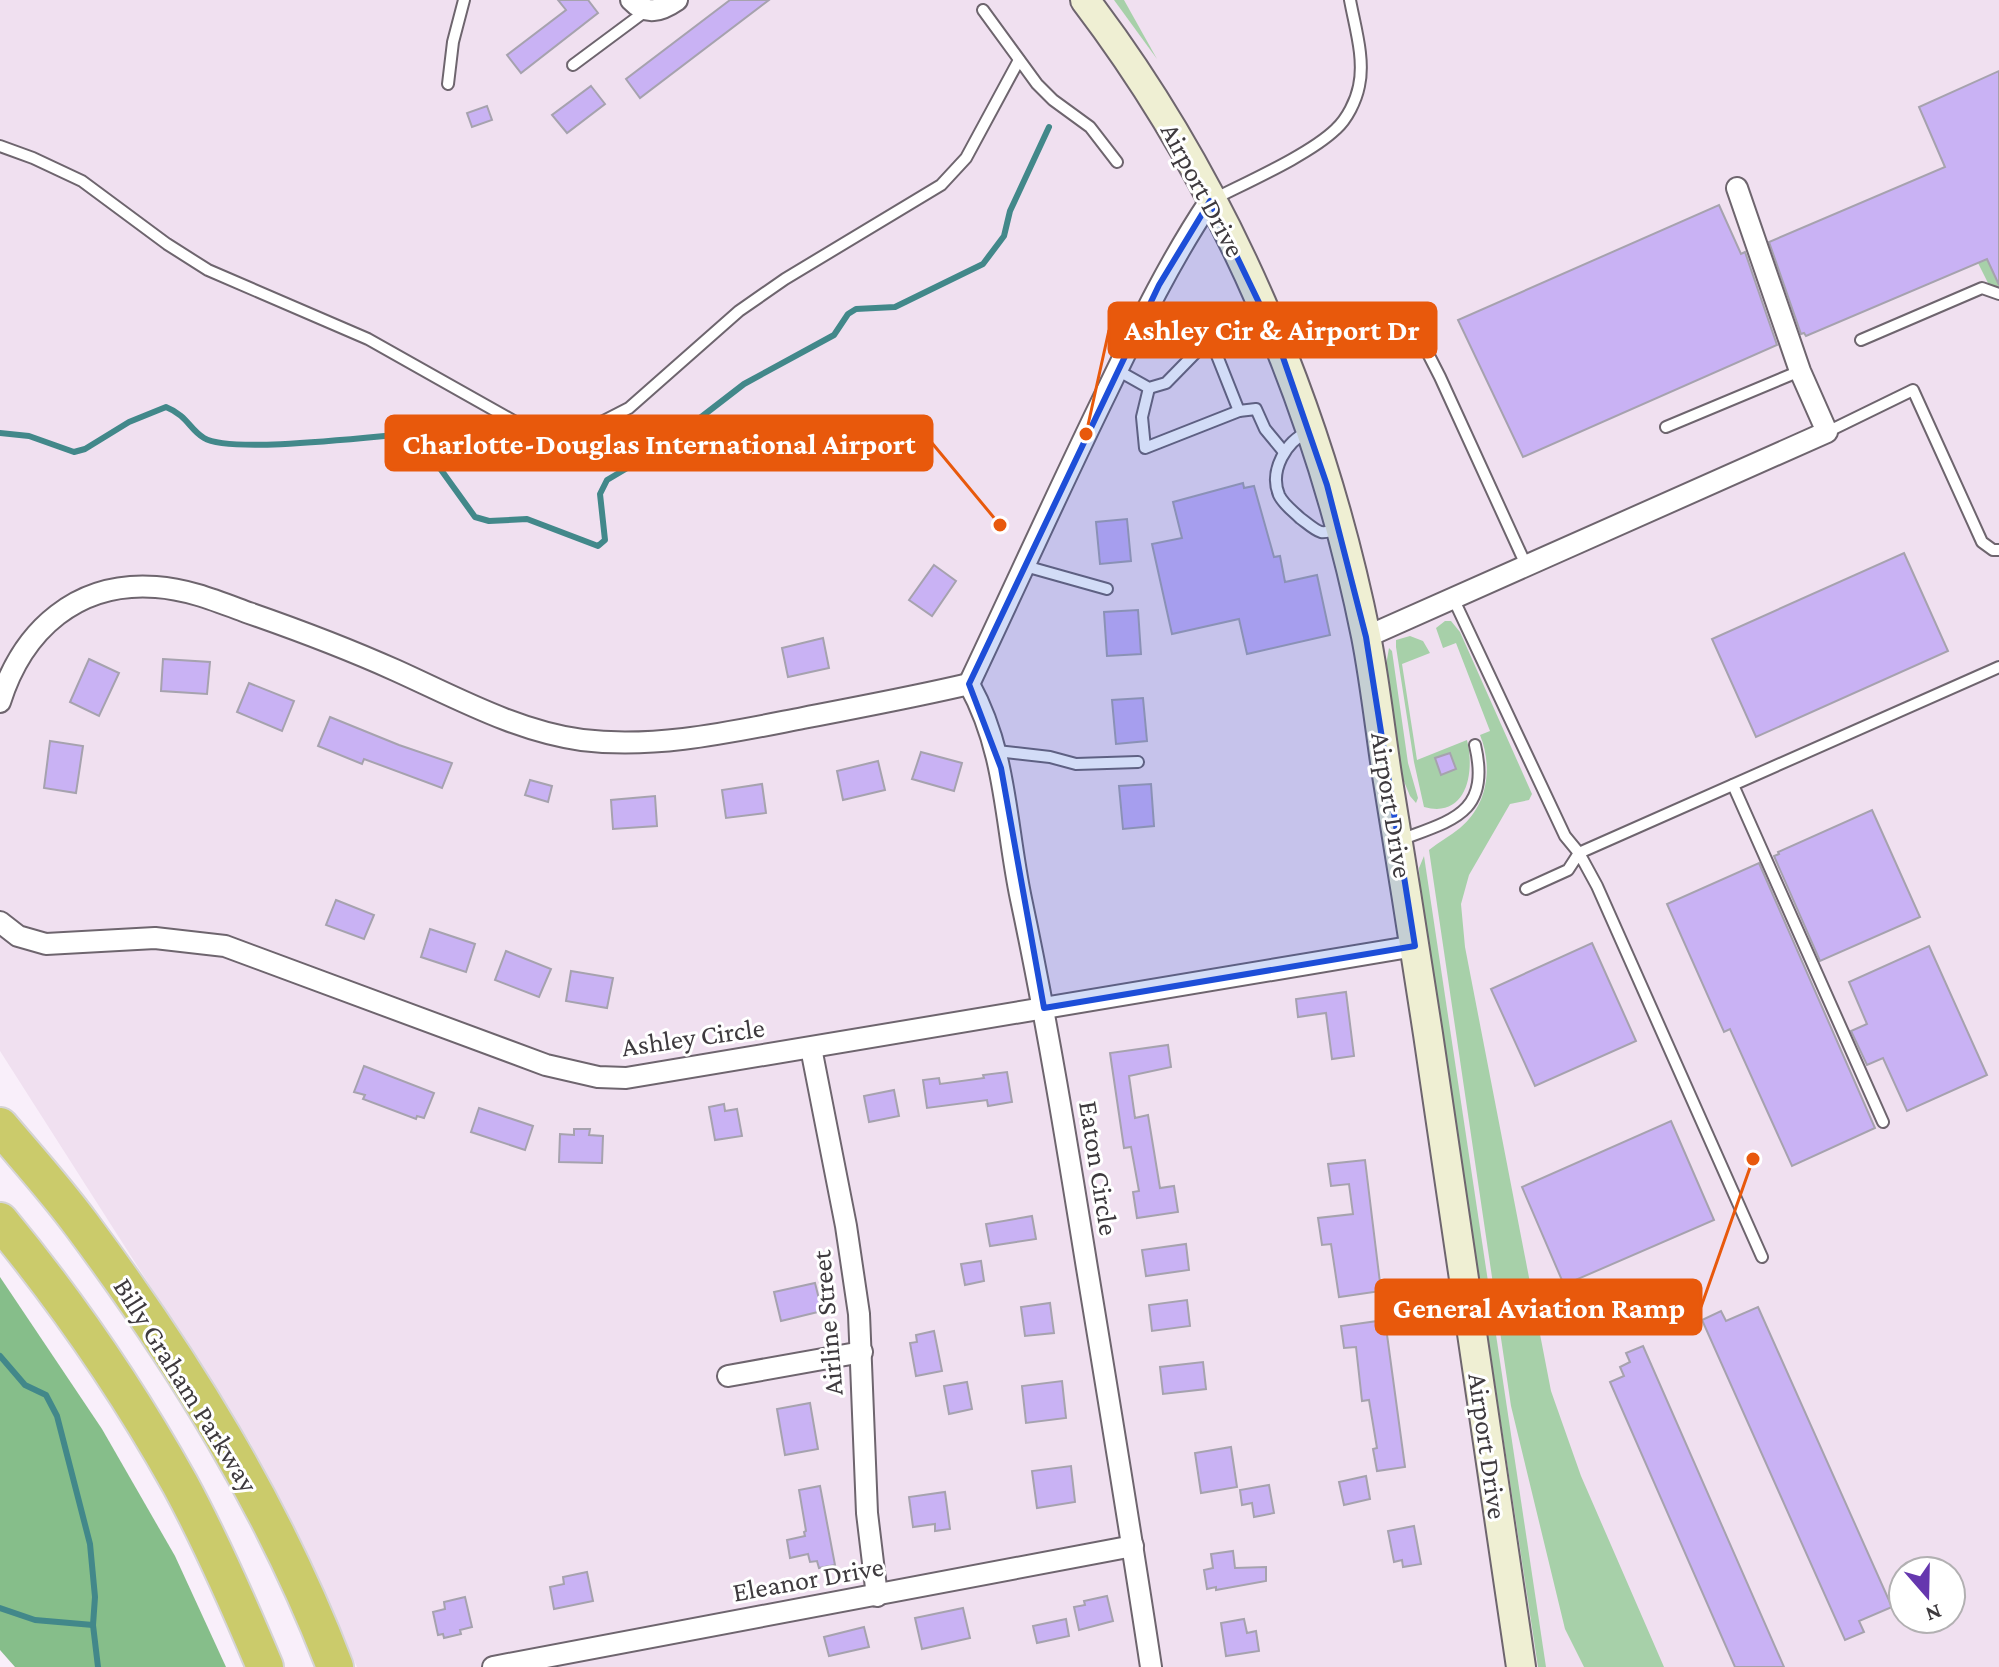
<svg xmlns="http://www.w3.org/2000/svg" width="1999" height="1667" font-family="'Crimson Pro',serif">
<rect width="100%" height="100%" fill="#f9effa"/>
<path fill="#f0e0f0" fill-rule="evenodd" d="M0 0H1999V1667H357L251 1444 0 1051ZM1903 1571H1951V1619H1903Z"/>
<g fill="#a7d0a9" fill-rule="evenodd">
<path d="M1114 0H1124L1157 59Z"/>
<path d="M1986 257 1999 282V291L1990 287 1977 261Z"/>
<path d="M1445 621H1451L1460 632 1532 794 1529 800 1510 804 1469 875 1461 904 1465 947 1551 1391 1581 1476 1664 1667H1584L1565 1629 1511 1406 1429 850C1439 842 1450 836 1460 828 1488 805 1493 767 1480 735L1490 731 1456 643 1443 648 1436 628Z"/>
<path d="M1410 636 1423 641 1430 653 1402 664 1417 760 1467 740C1475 772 1467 819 1424 807L1414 762 1396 647V640ZM1450 753 1456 769 1441 775 1435 759Z"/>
<path d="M1389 648 1392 651 1408 763 1418 798 1416 803 1410 796 1403 779 1386 665Z"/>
<path d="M1424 856 1546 1667H1538L1420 889 1419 868Z"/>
</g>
<path fill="#86be8a" d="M0 1277 102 1429 175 1556 226 1667H15L0 1650Z"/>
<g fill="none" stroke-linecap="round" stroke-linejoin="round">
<g stroke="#42888a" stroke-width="6">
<path d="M0 433 29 436 74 452 85 449 129 422 166 407C188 416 189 429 204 438 230 454 369 437 407 434L421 442 475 517 489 521 527 519 598 546 605 540 600 494 607 480 661 448 744 384 834 335 848 314 856 309 895 307 983 264 1004 236 1010 211 1049 127"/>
<path d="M0 1356 25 1385 46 1395 57 1416 90 1544 95 1597 93 1625 98 1667"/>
<path d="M0 1608 35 1620 93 1625"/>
</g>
</g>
<g fill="#c9b2f4" stroke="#a6a2ae" stroke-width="2">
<path d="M558 0H588L598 13 521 73 507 55 566 10Z"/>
<path d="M730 0H769L640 98 626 79Z"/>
<path d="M1999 71V285L1987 259 1806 336 1804 333 1801 334 1769 242 1945 167 1919 107Z"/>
<path d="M591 86 605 104 567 133 552 115Z"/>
<path d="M487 106 492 120 472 127 467 113Z"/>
<path d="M1719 205 1741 254 1745 252 1777 345 1523 457 1458 320Z"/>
<path d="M1243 483 1244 488 1254 486 1274 557 1280 556 1285 582 1317 575 1330 635 1247 654 1239 619 1172 634 1152 544 1182 538 1173 502Z"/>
<path d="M1127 519 1131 561 1100 564 1096 522Z"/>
<path d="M1904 553 1948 651 1756 737 1712 639Z"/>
<path d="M934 565 956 581 932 616 909 600Z"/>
<path d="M1138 610 1141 654 1107 656 1104 612Z"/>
<path d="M823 638 829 668 788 677 782 648Z"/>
<path d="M89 659 119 673 99 716 70 702Z"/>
<path d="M163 659 210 662 207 694 161 691Z"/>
<path d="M249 683 294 701 282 731 237 712Z"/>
<path d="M1143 698 1147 741 1116 744 1112 700Z"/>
<path d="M330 717 399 745 452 763 442 788 364 759 362 764 318 746Z"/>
<path d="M50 741 83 746 76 793 44 788Z"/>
<path d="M921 752 962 763 954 791 912 779Z"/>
<path d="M1450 753 1456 769 1441 775 1435 758Z"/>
<path d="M878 761 885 790 843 800 837 771Z"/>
<path d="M530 780 552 786 548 802 525 795Z"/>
<path d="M762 784 766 813 726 818 722 790Z"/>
<path d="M1151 784 1154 826 1123 829 1119 786Z"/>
<path d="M655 796 657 826 613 829 611 800Z"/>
<path d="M1872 810 1920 917 1820 961 1774 856 1779 854 1778 852Z"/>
<path d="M1759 863 1875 1128 1792 1166 1730 1029 1724 1032 1667 904Z"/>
<path d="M336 900 374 915 364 939 326 925Z"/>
<path d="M430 929 475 944 466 972 421 957Z"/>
<path d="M1592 943 1636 1041 1535 1086 1491 989Z"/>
<path d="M1929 946 1987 1075 1907 1111 1883 1058 1867 1065 1851 1031 1867 1024 1849 982Z"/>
<path d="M506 951 551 969 539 997 495 980Z"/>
<path d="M571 971 613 978 607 1008 566 1001Z"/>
<path d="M1346 992 1354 1056 1332 1059 1326 1013 1298 1017 1296 999Z"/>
<path d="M1168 1045 1171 1067 1129 1076 1135 1118 1148 1115 1160 1188 1174 1186 1178 1212 1137 1218 1133 1192 1139 1191 1131 1147 1124 1148 1110 1053Z"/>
<path d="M364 1066 434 1093 424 1118 417 1116 416 1119 363 1099 365 1095 354 1092Z"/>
<path d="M1007 1072 1012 1102 988 1106 987 1100 927 1108 923 1080 939 1078 940 1084 984 1078 983 1075Z"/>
<path d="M894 1090 899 1116 869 1122 864 1096Z"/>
<path d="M724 1104 725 1111 737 1109 742 1136 715 1140 709 1107Z"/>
<path d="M479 1108 533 1126 525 1150 471 1132Z"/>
<path d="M1671 1121 1714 1220 1564 1285 1522 1187Z"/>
<path d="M574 1129H590L589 1135 603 1136 602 1163 559 1162 560 1134 574 1135Z"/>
<path d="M1365 1160 1381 1291 1339 1297 1331 1244 1322 1245 1318 1218 1353 1214 1349 1184 1331 1186 1328 1164Z"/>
<path d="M1032 1216 1036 1239 990 1246 986 1224Z"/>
<path d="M1186 1244 1189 1270 1146 1276 1142 1250Z"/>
<path d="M981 1261 984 1281 965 1285 961 1264Z"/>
<path d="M815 1283 822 1311 781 1321 774 1292Z"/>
<path d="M1187 1300 1190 1326 1152 1331 1149 1305Z"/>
<path d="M1050 1303 1054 1333 1025 1336 1021 1307Z"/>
<path d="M1758 1307 1892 1607 1859 1621 1864 1632 1845 1640 1702 1320 1721 1311 1726 1321Z"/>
<path d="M1385 1320 1405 1467 1377 1471 1373 1449 1377 1448 1369 1400 1362 1401 1356 1347 1344 1348 1341 1326Z"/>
<path d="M934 1331 942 1371 916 1376 910 1343 917 1342 916 1335Z"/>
<path d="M1643 1346 1784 1667H1735L1610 1382 1624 1376 1620 1367 1630 1362 1626 1353Z"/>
<path d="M1203 1362 1206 1389 1163 1394 1160 1367Z"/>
<path d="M1062 1381 1066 1418 1026 1423 1022 1386Z"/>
<path d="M967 1382 972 1409 949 1414 944 1386Z"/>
<path d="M810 1403 818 1449 785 1455 777 1409Z"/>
<path d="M1231 1447 1237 1487 1201 1493 1195 1453Z"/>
<path d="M1071 1466 1075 1502 1037 1508 1032 1471Z"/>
<path d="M1366 1476 1370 1499 1344 1505 1339 1482Z"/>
<path d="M1269 1485 1274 1513 1254 1517 1252 1503 1242 1505 1240 1490Z"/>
<path d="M820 1486 835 1565 819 1568 817 1561 810 1562 808 1554 790 1558 787 1540 805 1536 804 1532 806 1531 799 1490Z"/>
<path d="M945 1492 950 1529 935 1531V1524L913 1527 909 1497Z"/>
<path d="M1414 1526 1421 1564 1403 1567 1402 1560 1394 1562 1388 1531Z"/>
<path d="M1233 1551 1235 1568 1266 1567V1581L1216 1590V1587L1207 1589 1204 1570 1213 1568 1211 1554Z"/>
<path d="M587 1572 593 1601 554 1609 550 1587 564 1584 563 1577Z"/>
<path d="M1107 1596 1113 1621 1079 1630 1074 1607 1085 1605 1084 1601Z"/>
<path d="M465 1597 472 1627 460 1630 461 1634 444 1638 443 1634 438 1635 433 1612 445 1609 444 1602Z"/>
<path d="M963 1608 970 1638 922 1649 915 1618Z"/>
<path d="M1066 1619 1069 1636 1037 1643 1033 1626Z"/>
<path d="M1244 1619 1247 1633 1256 1631 1259 1651 1226 1656 1221 1623Z"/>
<path d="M864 1627 869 1647 829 1656 824 1637Z"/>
</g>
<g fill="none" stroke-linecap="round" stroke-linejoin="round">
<g stroke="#6e656e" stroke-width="14">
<g id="lane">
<path d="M983 10 1037 84 1053 100 1090 127 1117 162"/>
<path d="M573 65 647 10"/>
<path d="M448 84 453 42 464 0"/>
<path d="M0 146 33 158 82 181 167 244 208 270 368 339 526 428 561 434 592 427 629 408 739 311 785 279 941 185 966 158 1019 60"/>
<path d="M1212 200C1247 182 1309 155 1336 129 1347 119 1356 101 1359 86 1365 59 1355 27 1350 0"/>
<path d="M1278 340 1341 318 1372 311 1391 314 1403 320 1418 334 1440 377 1526 565"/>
<path d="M1861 340 1982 288 1999 294"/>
<path d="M1117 370 1149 388 1166 383 1210 338 1239 411 1256 409 1265 429 1284 452"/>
<path d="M1149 388 1142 417 1145 448 1239 411"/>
<path d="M1666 427 1800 371"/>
<path d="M1308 432C1286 441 1269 471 1279 495 1283 504 1293 511 1300 518 1306 522 1314 530 1321 532 1327 533 1334 530 1339 528"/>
<path d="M1827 432 1913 390 1982 542 1993 550H1999"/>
<path d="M1025 566 1107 589"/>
<path d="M1453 598 1565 836 1579 853 1999 667"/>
<path d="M997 751 1050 757 1076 764 1138 762"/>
<path d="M1733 785 1883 1122"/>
<path d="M1400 840C1453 820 1491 813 1475 745"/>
<path d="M1526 889 1568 870 1579 853 1597 886 1762 1257"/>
</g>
</g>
<g stroke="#6e656e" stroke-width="24">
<g id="street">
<path d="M631 0C646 16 661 11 677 0"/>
<path d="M1366 637 1827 432 1800 371 1737 188"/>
<path d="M969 684C1007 753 1005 823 1021 899 1047 1021 1067 1144 1087 1268 1109 1401 1131 1534 1151 1667"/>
<path d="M969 684C1015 587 1059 489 1106 393 1138 327 1169 262 1210 201"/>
<path d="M0 702C23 629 78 581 156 587 188 589 219 602 249 613 298 630 348 649 395 670 455 697 516 731 582 740 656 749 731 732 803 718 859 707 914 697 969 684"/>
<path d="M0 922 18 936 46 944 155 938 225 946 546 1065 598 1077 626 1078 1415 946"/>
<path d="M811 1048 846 1226 859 1314 867 1513 877 1596"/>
<path d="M728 1376 862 1352"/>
<path d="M493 1667 1133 1546"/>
</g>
</g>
<g stroke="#6e656e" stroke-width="32">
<path id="secondary" d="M1085 0C1226 185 1320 409 1366 636 1375 682 1380 729 1387 775 1401 861 1415 948 1428 1034 1458 1245 1489 1456 1521 1667"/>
</g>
<g stroke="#d5d4d5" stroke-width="40">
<g id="highway">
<path d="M0 1126C27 1158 56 1190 81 1224 183 1361 274 1507 335 1667"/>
<path d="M0 1221C68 1303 128 1391 180 1484 212 1543 239 1605 265 1667"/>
</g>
</g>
<use href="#lane" stroke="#fff" stroke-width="10"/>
<use href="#street" stroke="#fff" stroke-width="20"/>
<use href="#secondary" stroke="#efefd3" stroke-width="28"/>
<use href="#highway" stroke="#cbcb6b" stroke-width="36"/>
</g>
<path fill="#1d4ed8" fill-opacity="0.2" stroke="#1d4ed8" stroke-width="6" stroke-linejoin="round" d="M1210 201 1277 340 1327 485 1366 637 1415 946 1044 1008 1001 768 969 684 1159 285Z"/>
<g text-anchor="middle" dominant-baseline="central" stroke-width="6" stroke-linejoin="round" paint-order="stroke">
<g font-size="28" fill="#3e3a3e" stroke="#fff">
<text transform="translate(1203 190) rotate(62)">Airport Drive</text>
<text transform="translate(1392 805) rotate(81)">Airport Drive</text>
<text transform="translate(693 1037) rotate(-8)">Ashley Circle</text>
<text transform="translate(1099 1168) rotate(81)">Eaton Circle</text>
<text transform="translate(827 1323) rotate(-95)">Airline Street</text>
<text transform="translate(186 1385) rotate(58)">Billy Graham Parkway</text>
<text transform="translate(1488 1446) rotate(82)">Airport Drive</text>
<text transform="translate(808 1579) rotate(-10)">Eleanor Drive</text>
</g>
</g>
<path fill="none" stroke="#e8590c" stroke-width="3" d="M1086 434L1109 330M1000 525L932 443M1753 1159L1701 1307"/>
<g fill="#e8590c" stroke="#fff" stroke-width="3">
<circle cx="1086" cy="434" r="8"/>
<circle cx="1000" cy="525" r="8"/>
<circle cx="1753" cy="1159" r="8"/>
</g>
<g fill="#e8590c" stroke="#e8590c" stroke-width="3">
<rect x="1109" y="303" width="327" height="54" rx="8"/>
<rect x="386" y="416" width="546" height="54" rx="8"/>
<rect x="1376" y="1280" width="325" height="54" rx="8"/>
</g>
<g font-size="30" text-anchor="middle" font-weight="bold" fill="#fff">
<text x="1272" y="340">Ashley Cir &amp; Airport Dr</text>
<text x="659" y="454">Charlotte-Douglas International Airport</text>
<text x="1539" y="1318">General Aviation Ramp</text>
</g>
<g transform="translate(1927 1595) rotate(160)"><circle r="38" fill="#ffffff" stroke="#b2b0b2" stroke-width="2"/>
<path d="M0-6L14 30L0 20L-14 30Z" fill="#6537ae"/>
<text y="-12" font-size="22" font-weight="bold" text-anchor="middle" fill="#3e3a3e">N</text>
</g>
</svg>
